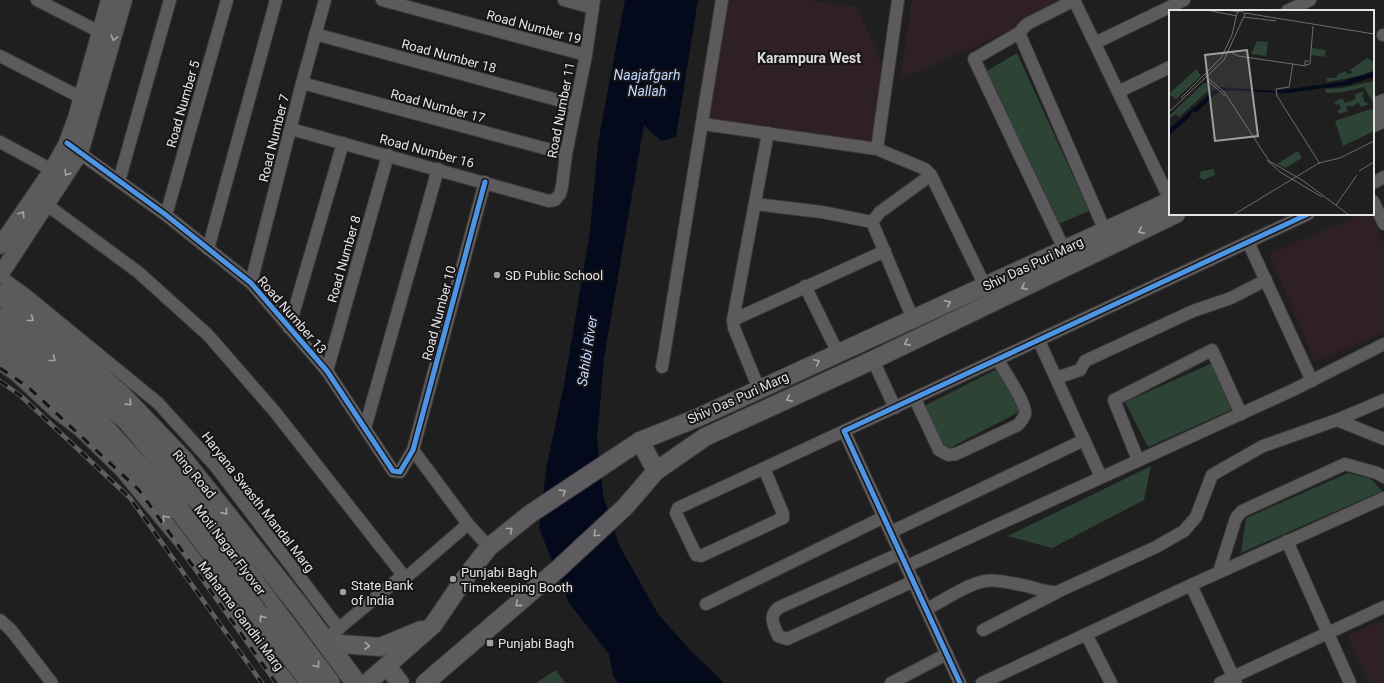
<svg xmlns="http://www.w3.org/2000/svg" width="1384" height="683" font-family="Roboto,sans-serif">
<rect width="100%" height="100%" fill="#1f1f1f"/>
<g fill="#2f2026">
<path d="M715 0H809L857 7 882 64 875 143 698 118Z"/>
<path d="M912 0H1063L1065 6 900 80Z"/>
<path d="M1362 214H1371L1384 244V332L1315 362 1269 254Z"/>
<path d="M1384 619V683H1370L1347 636Z"/>
</g>
<g fill="#2c4336">
<path d="M1017 53 1089 211 1051 227 980 75Z"/>
<path d="M1217 361 1242 405 1148 447 1125 402Z"/>
<path d="M999 368 1021 411 946 450 924 406Z"/>
<path d="M1151 466 1144 500 1052 548 1008 536Z"/>
<path d="M1348 473 1371 479 1382 491 1241 553 1246 518Z"/>
<path d="M556 670 565 683H536Z"/>
</g>
<path fill="#04091b" d="M625 0H698L676 137 661 141 644 125 604 358 597 438 603 495 619 545 658 614 689 649 724 683H618L613 675 609 654 569 603 539 528 547 464 564 385 590 232 598 143Z"/>
<g fill="none" stroke-linecap="round" stroke-linejoin="round">
<g stroke="#3b3a3b" stroke-width="14">
<g id="minor">
<path d="M37 0 100 32"/>
<path d="M382 0 586 55"/>
<path d="M564 0 593 8"/>
<path d="M1074 0 1170 200"/>
<path d="M1075 0 1027 24 1019 33 1105 231"/>
<path d="M1287 11 1310 0"/>
<path d="M1019 33 974 59 1064 249"/>
<path d="M315 34 576 105"/>
<path d="M1383 35H1384"/>
<path d="M1095 43 1184 0"/>
<path d="M0 56 82 98"/>
<path d="M302 83 566 154"/>
<path d="M1118 92 1170 67"/>
<path d="M703 124 877 149 925 169 931 175 985 286"/>
<path d="M291 129 549 201 555 200 560 194 562 186 566 154 586 55 594 0"/>
<path d="M0 142 52 170"/>
<path d="M74 149 166 215 251 283 327 371 393 471 400 472 413 450 485 182"/>
<path d="M877 149 898 0"/>
<path d="M119 181 170 0"/>
<path d="M1373 183 1384 177"/>
<path d="M1373 201 1384 224"/>
<path d="M755 204 822 212 872 222"/>
<path d="M47 205 138 272 208 335 275 412 403 575"/>
<path d="M166 215 227 0"/>
<path d="M872 222 913 319"/>
<path d="M872 222 880 212 931 175"/>
<path d="M1248 242 1312 381"/>
<path d="M208 249 276 0"/>
<path d="M0 276 26 295 158 403 216 467 339 629"/>
<path d="M251 283 302 83 325 0"/>
<path d="M805 286 838 353"/>
<path d="M733 320 885 251"/>
<path d="M289 328 343 143"/>
<path d="M1039 341 1101 477"/>
<path d="M873 360 895 408"/>
<path d="M662 367 722 0"/>
<path d="M327 371 388 155"/>
<path d="M1056 378 1080 370 1085 361 1193 311 1231 298 1266 280"/>
<path d="M759 389 734 328 733 320 768 133"/>
<path d="M915 399 939 450 948 455 956 454 1018 425C1021 421 1024 418 1025 414 1027 404 1004 371 998 360"/>
<path d="M1384 400 1337 420 1384 439"/>
<path d="M365 428 438 169"/>
<path d="M413 450 468 524 489 547"/>
<path d="M1138 460 1114 400 1212 350 1241 414"/>
<path d="M764 468 783 514V518L701 556 696 555 676 513 678 508 844 431"/>
<path d="M891 532 1084 440"/>
<path d="M1287 541 1350 683"/>
<path d="M901 553 778 608C768 617 774 625 778 636L787 639 796 635 914 581"/>
<path d="M907 566 1293 390 1384 344"/>
<path d="M1219 572 1236 518 1242 511 1345 464 1377 473 1384 477"/>
<path d="M1191 585 1236 683"/>
<path d="M706 604 884 517"/>
<path d="M927 609C945 600 965 585 985 581 997 579 1010 583 1022 585 1034 587 1044 593 1057 592L1156 547 1184 531 1196 517 1212 475 1263 446 1337 420"/>
<path d="M0 620 11 630 52 683"/>
<path d="M983 630 1056 593"/>
<path d="M332 634 403 575H409L468 524"/>
<path d="M1086 634 1111 683"/>
<path d="M891 683 947 654"/>
<path d="M960 683 844 431 1308 214"/>
<path d="M982 683 1191 585 1384 498"/>
<path d="M1220 683 1384 607"/>
</g>
</g>
<g stroke="#3b3a3b" stroke-width="18">
<g id="tertiary">
<path d="M0 246 52 170 66 145 76 118 109 0"/>
<path d="M0 275 80 153 124 0"/>
</g>
</g>
<g stroke="#3b3a3b" stroke-width="20">
<g id="secondary">
<path d="M1373 108 1384 103"/>
<path d="M1373 123 1384 118"/>
<path d="M640 441 656 471"/>
<path d="M328 643 380 647 421 630"/>
<path d="M387 666 400 683"/>
<path d="M367 683 433 625 465 578 489 547 530 514 640 441 697 418 1170 201"/>
<path d="M425 683 558 569 625 507 656 471 705 437 873 360 1176 214"/>
</g>
</g>
<g stroke="#3b3a3b" stroke-width="22">
<g id="primary">
<path d="M0 295 60 341 120 394 183 460 302 610 356 683"/>
<path d="M0 319 23 334 127 420 138 426"/>
<path d="M0 340 98 421 180 511"/>
<path d="M0 359 18 372 58 409 83 428 123 467 190 548 292 683"/>
<path d="M127 420 193 499 276 612"/>
</g>
</g>
<use href="#minor" stroke="#5c5a5d" stroke-width="12"/>
<use href="#tertiary" stroke="#5c5a5d" stroke-width="16"/>
<use href="#secondary" stroke="#5f5c60" stroke-width="18"/>
<use href="#primary" stroke="#5d5a5e" stroke-width="20"/>
<g stroke="#5e5d5f" stroke-width="4.5">
<g id="rail">
<path d="M0 368 28 387 139 490 276 683"/>
<path d="M0 381 21 396 130 498 262 683"/>
</g>
</g>
<use href="#rail" stroke="#171517" stroke-width="3" stroke-dasharray="9" stroke-linecap="butt"/>
<g stroke="#3b3a3b" stroke-width="22" stroke-linecap="butt">
<g id="primary-bridge">
<path d="M180 511 311 683"/>
<path d="M276 612 330 683"/>
</g>
</g>
<use href="#primary-bridge" stroke="#5d5a5e" stroke-width="20"/>
<g stroke="#171517" stroke-width="8">
<g id="cycleway">
<path d="M67 143 166 215 251 283 327 371 393 471 400 472 413 450 485 182"/>
<path d="M960 683 844 431 1308 214"/>
</g>
</g>
<use href="#cycleway" stroke="#4d94e3" stroke-width="5"/>
</g>
<defs><path id="oneway-chevron" d="M-2-3.5L2.5 0L-2 3.5" fill="none" stroke-width="1.6" stroke-linecap="round" stroke-linejoin="round"/></defs>
<g stroke="#a7a5a8">
<use href="#oneway-chevron" transform="translate(114 38) rotate(105)"/>
<use href="#oneway-chevron" transform="translate(67 173) rotate(123)"/>
<use href="#oneway-chevron" transform="translate(22 214) rotate(-56)"/>
</g>
<g stroke="#a9a6a9">
<use href="#oneway-chevron" transform="translate(1141 231) rotate(154)"/>
<use href="#oneway-chevron" transform="translate(1024 287) rotate(154)"/>
<use href="#oneway-chevron" transform="translate(948 303) rotate(-25)"/>
<use href="#oneway-chevron" transform="translate(907 343) rotate(154)"/>
<use href="#oneway-chevron" transform="translate(817 362) rotate(-25)"/>
<use href="#oneway-chevron" transform="translate(789 399) rotate(155)"/>
<use href="#oneway-chevron" transform="translate(563 492) rotate(-33)"/>
<use href="#oneway-chevron" transform="translate(510 530) rotate(-39)"/>
<use href="#oneway-chevron" transform="translate(596 534) rotate(137)"/>
<use href="#oneway-chevron" transform="translate(518 604) rotate(139)"/>
<use href="#oneway-chevron" transform="translate(367 646) rotate(2)"/>
</g>
<g stroke="#a8a5a8">
<use href="#oneway-chevron" transform="translate(31 319) rotate(38)"/>
<use href="#oneway-chevron" transform="translate(53 359) rotate(39)"/>
<use href="#oneway-chevron" transform="translate(129 403) rotate(45)"/>
<use href="#oneway-chevron" transform="translate(225 512) rotate(51)"/>
<use href="#oneway-chevron" transform="translate(165 518) rotate(-130)"/>
<use href="#oneway-chevron" transform="translate(262 618) rotate(-128)"/>
<use href="#oneway-chevron" transform="translate(317 665) rotate(53)"/>
</g>
<g fill="#a09ea0" stroke="#171517" stroke-width="1.5">
<circle cx="497" cy="275" r="4"/>
<circle cx="453" cy="579" r="4"/>
<circle cx="343" cy="592" r="4"/>
<rect x="486" y="639" width="8" height="8" rx="2"/>
</g>
<g text-anchor="middle" dominant-baseline="central" stroke-width="4" stroke-linejoin="round" paint-order="stroke">
<g font-size="13" fill="#e5e3e5" stroke="#171517">
<text transform="translate(534 27) rotate(15)">Road Number 19</text>
<text transform="translate(449 56) rotate(15)">Road Number 18</text>
<text transform="translate(183 104) rotate(-74)">Road Number 5</text>
<text transform="translate(438 106) rotate(15)">Road Number 17</text>
<text transform="translate(561 110) rotate(-79)">Road Number 11</text>
<text transform="translate(274 138) rotate(-76)">Road Number 7</text>
<text transform="translate(427 151) rotate(15)">Road Number 16</text>
<text transform="translate(344 259) rotate(-74)">Road Number 8</text>
<text transform="translate(1033 264) rotate(-25)">Shiv Das Puri Marg</text>
<text transform="translate(439 313) rotate(-75)">Road Number 10</text>
<text transform="translate(292 315) rotate(49)">Road Number 13</text>
<text transform="translate(738 398) rotate(-24)">Shiv Das Puri Marg</text>
<text transform="translate(194 474) rotate(50)">Ring Road</text>
<text transform="translate(258 502) rotate(52)">Haryana Swasth Mandal Marg</text>
<text transform="translate(230 550) rotate(53)">Moti Nagar Flyover</text>
<text transform="translate(241 616) rotate(53)">Mahatma Gandhi Marg</text>
</g>
<g font-size="13" fill="#e5e3e5" stroke="#171517" text-anchor="start">
<text x="505" y="275">SD Public School</text>
<text x="461" y="572">Punjabi Bagh<tspan x="461" dy="15">Timekeeping Booth</tspan></text>
<text x="351" y="585">State Bank<tspan x="351" dy="15">of India</tspan></text>
<text x="498" y="643">Punjabi Bagh</text>
</g>
<g font-size="14" font-weight="bold" fill="#dddadc" stroke="#171517">
<text x="809" y="58">Karampura West</text>
</g>
<g font-size="14" font-style="italic" fill="#c0d7ff" stroke="#171517">
<text x="647" y="75">Naajafgarh<tspan x="647" dy="16">Nallah</tspan></text>
<text transform="translate(587 351) rotate(-81)">Sahibi River</text>
</g>
</g>
<g transform="translate(1169 10)">
<rect width="205" height="205" fill="#1f1f1f"/>
<path d="M88 31 99 32 97 46 82 44ZM143 38 157 40 156 47 142 45ZM198 48 205 52V60L200 64 158 72V68H168V65L177 61 178 64 184 63 181 60ZM27 59 32 66 7 89 0 84ZM205 71V94L195 77 175 82 157 83 156 79 173 78ZM35 73 39 74 41 79 10 107 7 104 1 108 0 106ZM195 81 193 85 196 92 200 94 192 97 189 92 185 96H177L179 101 170 104 168 101 172 99 170 94 166 95 165 92 174 88 176 93 187 89 185 85ZM202 99 205 100V121L174 136 166 111ZM129 141 133 148 116 158 108 154ZM45 159 46 165 34 170 30 167 32 161Z" fill="#2c4336"/>
<path d="M205 61 204 67 179 75 119 83 55 80 45 85 27 103 26 101 22 103 21 107 0 125V119L49 77 106 81 172 72Z" fill="#04091b"/>
<path fill="none" stroke="#6e6d6e" stroke-width="1" d="M37 0 68 6M56 0 70 2M76 3 205 24M75 7 107 11M60 41 69 46 137 56M140 51H136V55L141 54 144 16M124 53 120 77 107 79 108 86 151 154M36 65 56 83 100 151 133 170 180 205M39 71 56 86M12 88 52 48 63 25 68 3 72 1M0 102 55 50 76 4 72 1M98 150 111 162 153 187M190 161 205 152M167 195 188 165M64 205 150 153 171 148 205 131"/>
<path fill="#a09ea0" fill-opacity="0.15" stroke="#a09ea0" stroke-width="2" d="M78 40 89 126 46 131 36 45Z"/>
<rect width="205" height="205" fill="none" stroke="#e5e3e5" stroke-width="2"/>
</g>
</svg>
